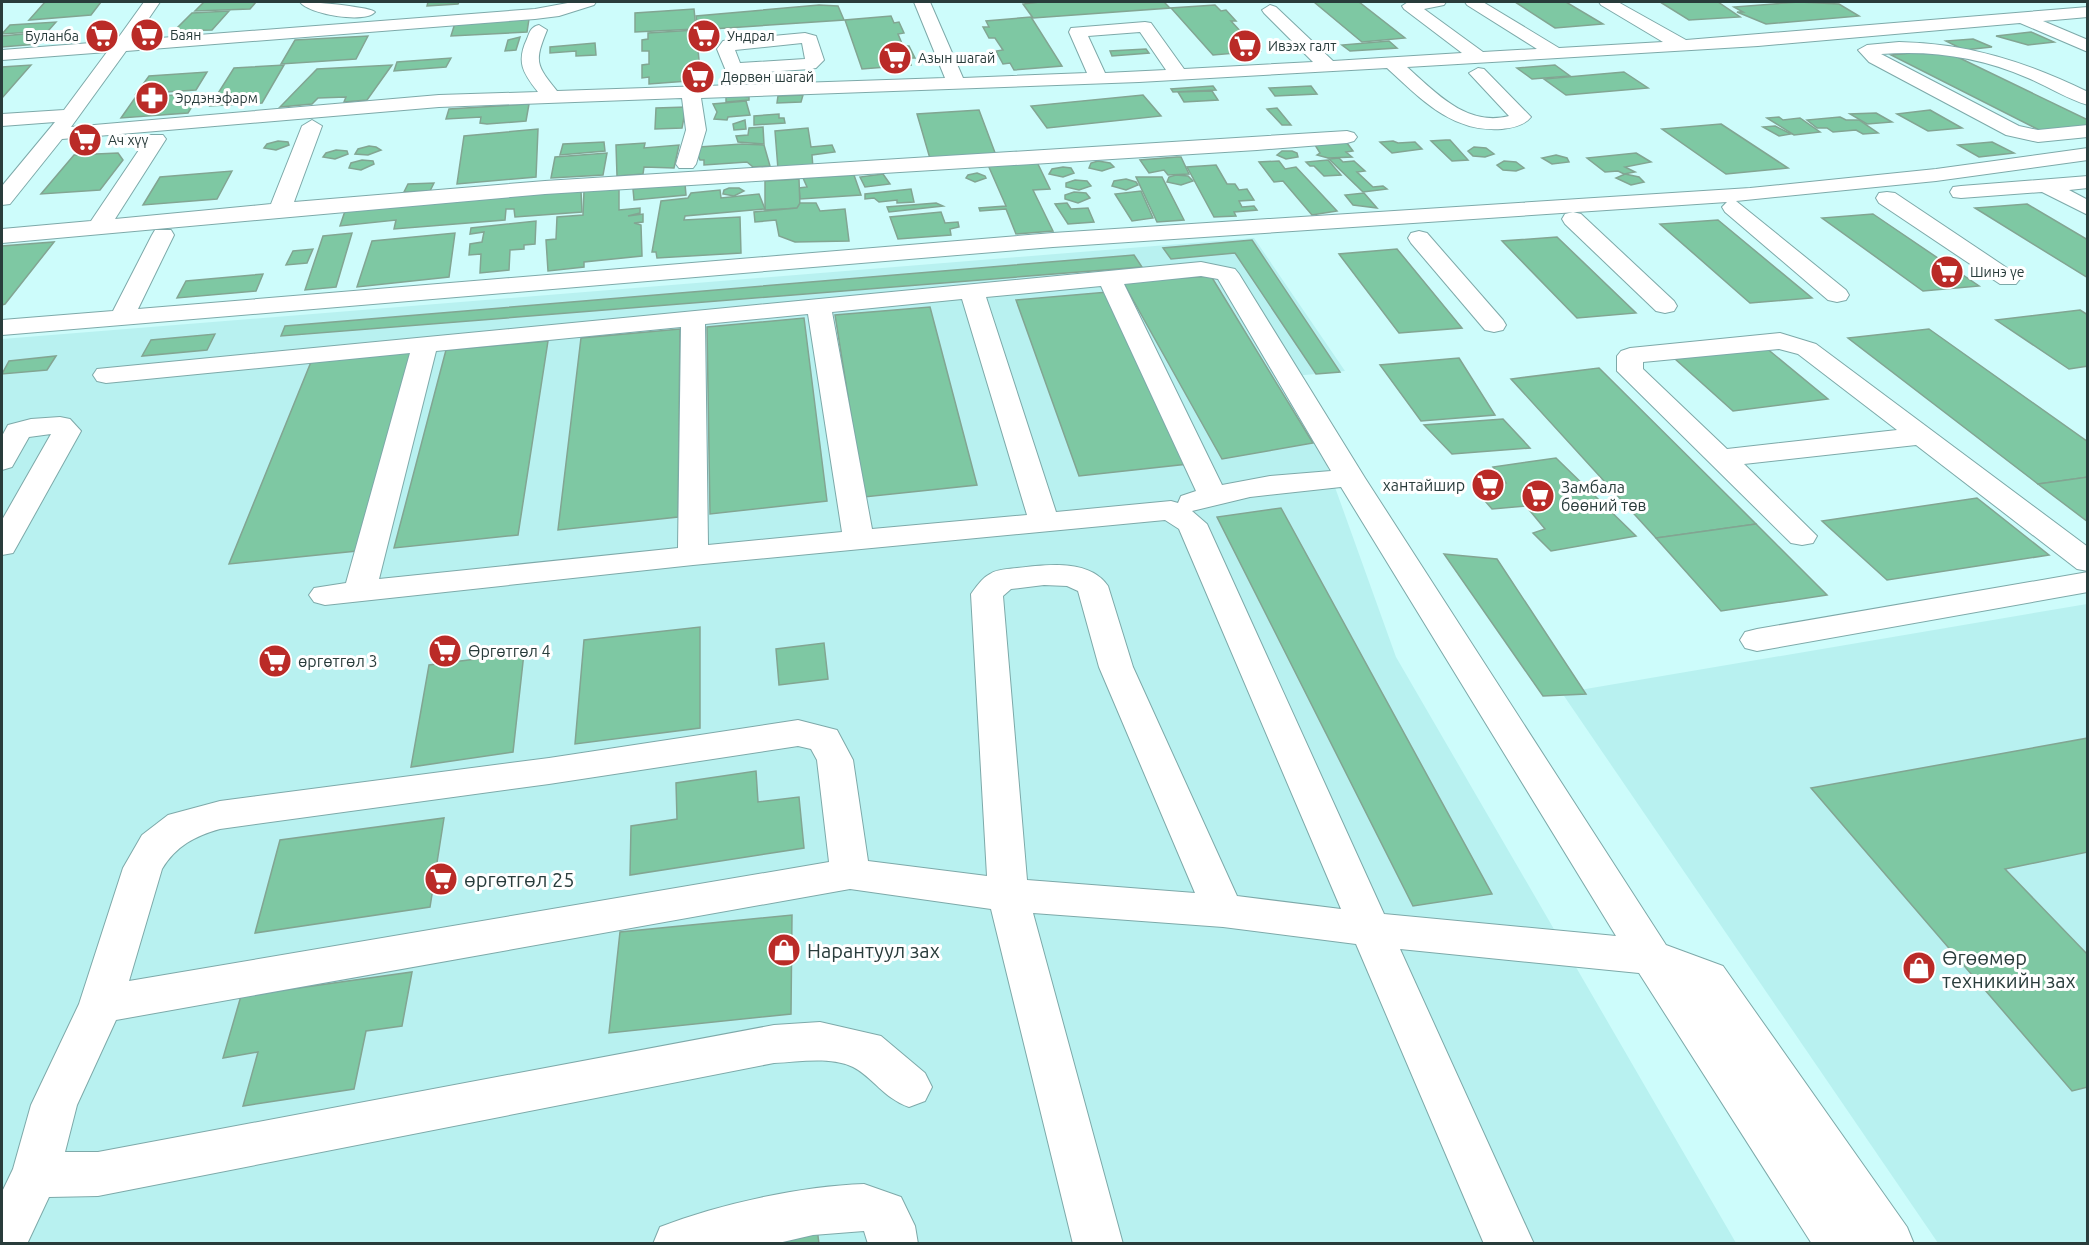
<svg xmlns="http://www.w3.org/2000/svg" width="2089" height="1245" font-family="Ubuntu,sans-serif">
<rect width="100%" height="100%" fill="#cdfcfb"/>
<g fill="#b8f1f0">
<path d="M1254 238 1345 371 1295 376 1396 657 1736 1243 2 1244V339Z"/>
<path d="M2087 604V1243H1938L1562 693Z"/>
</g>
<g fill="#7ec8a3" stroke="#82a592" stroke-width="1.5">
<path d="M45 2H101L91 15 29 20Z"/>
<path d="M204 2H256L250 9 195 11Z"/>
<path d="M428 2H459L458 4 427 6Z"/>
<path d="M1040 2H1164L1170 8 1033 18 1023 4Z"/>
<path d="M1314 2H1359L1405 38 1362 42Z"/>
<path d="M1515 2H1566L1603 24 1555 28Z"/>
<path d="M1660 2H1718L1740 17 1689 20Z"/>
<path d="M1799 2 1839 4 1859 16 1766 24 1737 12H1743L1734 7Z"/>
<path d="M819 5 838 6 844 20 698 30 696 16Z"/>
<path d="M1215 5 1221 11 1226 10 1236 21H1231L1242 33H1248L1260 45H1253L1260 51 1213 55 1171 8Z"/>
<path d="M694 9 696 29 635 32V13Z"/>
<path d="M229 11 212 30 174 31 192 13Z"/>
<path d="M891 16 894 23 899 22 904 33 898 34 903 46H909L915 58H908L911 65 862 69 845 20Z"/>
<path d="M1031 17 1062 66 1014 70 1010 63 1003 64 996 51 1003 50 995 38H989L983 27H989L986 21Z"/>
<path d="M529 19 527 32 451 36 455 23Z"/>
<path d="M56 22 48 31 2 34 10 25Z"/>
<path d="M696 30 701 80 649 84V77L642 78V65L649 64V51H642V40L648 39V33Z"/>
<path d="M47 32 38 44 2 47V36Z"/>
<path d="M2031 32 2054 42 2028 45 1996 36Z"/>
<path d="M368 36 356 59 281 64 295 40Z"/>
<path d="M520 37 516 50 505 51 508 40Z"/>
<path d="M1973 39 1992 47 1964 50 1946 41Z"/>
<path d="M1389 41 1397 48 1350 51 1342 45Z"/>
<path d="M595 43 596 55 576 56V51L550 53V47Z"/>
<path d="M1146 49 1149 53 1112 56 1110 51Z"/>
<path d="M1943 50 2088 120V126L2041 131 1891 55Z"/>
<path d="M451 58 446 67 394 71 397 62Z"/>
<path d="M31 65 2 98V67Z"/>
<path d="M284 65 262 103 210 106 234 68Z"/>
<path d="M392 65 367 100 344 102 346 97 318 98 312 104 280 107 317 69Z"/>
<path d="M1555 65 1570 76 1532 79 1517 68Z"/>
<path d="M207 72 196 90 136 94 149 76Z"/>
<path d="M1624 72 1648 88 1566 95 1544 79Z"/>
<path d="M1213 86 1216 90 1173 92 1171 89Z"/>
<path d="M1311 86 1317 94 1275 96 1269 88Z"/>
<path d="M1212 91 1218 100 1184 102 1178 92Z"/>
<path d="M200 93 188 113 121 118 135 98Z"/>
<path d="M803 95 801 102 777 103 778 96Z"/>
<path d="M1143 95 1161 116 1047 128 1031 106Z"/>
<path d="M742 96 749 97V100L726 102V97Z"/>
<path d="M746 101 750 115 728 117 727 120 714 119 717 112 713 104Z"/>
<path d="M529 104 526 121 487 124 480 123 481 117 446 119 449 109Z"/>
<path d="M686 107 682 128 655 129 656 108Z"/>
<path d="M1277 108 1291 125H1282L1267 109Z"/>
<path d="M979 110 997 158 931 162 917 114Z"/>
<path d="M1930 110 1962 128 1928 131 1897 114Z"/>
<path d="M1876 113 1892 122 1867 124 1850 114Z"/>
<path d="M779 114V118H784L785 123 754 125V116Z"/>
<path d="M1779 117 1783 120 1800 118 1820 132 1794 135 1767 118Z"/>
<path d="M1840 117 1846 120H1859L1878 133 1863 134 1856 130 1833 132 1827 128H1817L1807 120Z"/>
<path d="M745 120 746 129 734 130 733 124Z"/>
<path d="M1721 124 1788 168 1726 174 1662 129Z"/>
<path d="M1775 126 1791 134 1779 136 1763 127Z"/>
<path d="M763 127 764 144 738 142 736 136 748 135 749 128Z"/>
<path d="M808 128 811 147 832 145 835 152 812 155 813 168 778 169 775 131Z"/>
<path d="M538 129 536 177 457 184 464 136Z"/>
<path d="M1446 140H1450L1468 160 1452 161 1431 141Z"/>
<path d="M278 141 288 142 289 145 276 150 264 148 267 144Z"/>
<path d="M1393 141 1398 143 1415 142 1422 149 1392 153 1380 142Z"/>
<path d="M604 142 605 151 560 155 563 144Z"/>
<path d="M1992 142 2014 153 1979 157 1958 145Z"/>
<path d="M645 143 644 148 679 145 674 168 644 167 643 174 617 176 616 145Z"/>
<path d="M1347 143 1353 151 1346 152 1352 157 1328 158 1317 155 1320 153 1315 145Z"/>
<path d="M742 144 764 145 770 166 753 167 747 162 704 165V160H700L696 151 699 147Z"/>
<path d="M369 146 376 147 381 150 368 155 355 154 358 149Z"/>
<path d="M1474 147 1486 148 1494 154 1485 157 1473 156 1468 151Z"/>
<path d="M336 150 347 151 348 154 335 159 323 157 326 153Z"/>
<path d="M1292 151 1297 153 1298 157 1286 159 1277 155 1282 151Z"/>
<path d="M118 153 123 160 100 190 41 194 74 155Z"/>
<path d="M607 153 603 175 551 178 555 157Z"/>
<path d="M1636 153 1651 162 1625 167 1635 172 1624 174 1618 171 1605 172 1587 158Z"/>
<path d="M1556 155 1567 158 1569 162 1552 164 1542 158Z"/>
<path d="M1177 157H1181L1189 174 1168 175 1164 170 1149 173 1140 160Z"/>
<path d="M1339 158 1343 162 1354 161 1365 171 1357 172 1373 187 1383 186 1387 189 1363 192 1329 159Z"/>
<path d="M362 160 373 161 374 164 361 170 349 168 351 163Z"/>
<path d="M1036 160 1050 189 1033 190 1053 231 1016 234 1006 209 980 211 979 208 1006 206 988 165Z"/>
<path d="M1328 160 1341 175 1324 176 1314 166H1310L1306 162Z"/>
<path d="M1098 161 1110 163 1114 167 1102 171 1089 168 1091 163Z"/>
<path d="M1279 161 1285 169 1296 167 1337 211 1312 215 1283 181 1274 182 1259 162Z"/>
<path d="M1504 161 1516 162 1524 168 1516 171 1503 170 1497 165Z"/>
<path d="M1216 165 1227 184H1235L1239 190 1247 189 1254 200 1239 201 1242 207 1254 206 1257 210 1234 212 1236 216 1214 217 1187 167Z"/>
<path d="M1063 167 1071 168 1074 173 1063 177 1049 174 1052 169Z"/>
<path d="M232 171 217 199 143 205 160 177Z"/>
<path d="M977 173 985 176 986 178 975 182 966 178 968 175Z"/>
<path d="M883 174 890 184 865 187 860 177Z"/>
<path d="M1625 174 1639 177 1644 182 1631 185 1616 178Z"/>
<path d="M854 175 861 195 800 199 799 188 807 187 803 178Z"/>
<path d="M1176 175 1188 176 1193 181 1181 185 1167 182 1169 177Z"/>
<path d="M1136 177H1162L1184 220 1157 222Z"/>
<path d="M799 179 800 208 765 210V181Z"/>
<path d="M1126 179 1136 182 1138 185 1126 190 1112 186 1114 181Z"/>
<path d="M1075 180 1087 181 1091 186 1079 190 1066 187V183Z"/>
<path d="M434 183 430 191 404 192 408 184Z"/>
<path d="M685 184 686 195 634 200 633 189Z"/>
<path d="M619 188V210L640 208V213L628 216 643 214V222L634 223 641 225 642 256 584 262V267L548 271 546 240 556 239 557 217 583 215 584 191Z"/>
<path d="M729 188H739L744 191 734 196 723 194 724 190Z"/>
<path d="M911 189 914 202 897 203V200L879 202 874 198 865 199V194Z"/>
<path d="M720 190 721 198 759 194 765 209 685 216 684 220 740 217 741 253 657 258 656 252H652L661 201 688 198 691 193Z"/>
<path d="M581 191 582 212 515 217 514 209H506L505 220 394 229 396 220 340 226 346 208Z"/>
<path d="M1141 191 1153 218 1132 221 1115 194Z"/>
<path d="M1074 192 1086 193 1090 198 1078 203 1065 199V195Z"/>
<path d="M1364 193 1377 208 1353 205 1345 195Z"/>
<path d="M800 203H816L820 211 845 209 849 241 795 242 779 236 776 220 755 222 754 212 797 208Z"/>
<path d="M936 203 943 206 889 212 887 207Z"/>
<path d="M1067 203 1071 209 1088 208 1094 222 1068 224 1055 204Z"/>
<path d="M2027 204 2088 240V278L1975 208Z"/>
<path d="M941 212 945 223 958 222 959 227 950 229 951 235 898 239 890 217Z"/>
<path d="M1873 214 1979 286 1923 291 1822 218Z"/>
<path d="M1718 220 1812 298 1750 303 1660 224Z"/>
<path d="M536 221 535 244 524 245V249L510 250 509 270 480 273 481 254 469 255 470 244 482 242 484 232 470 234 471 228Z"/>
<path d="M352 233 336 287 305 290 323 236Z"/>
<path d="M455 233 449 277 357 287 372 241Z"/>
<path d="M1557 237 1636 313 1577 318 1502 241Z"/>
<path d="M1252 240 1340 372 1316 374 1235 253 1171 259 1163 248Z"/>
<path d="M54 242 5 304 2 305V246Z"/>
<path d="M313 249 307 263 286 265 293 251Z"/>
<path d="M1397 249 1462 328 1399 333 1339 254Z"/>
<path d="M1134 255 1142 267 281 336 285 326Z"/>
<path d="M263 274 256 291 177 298 186 281Z"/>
<path d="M1211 276 1313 443 1222 459 1123 282Z"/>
<path d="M1108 292 1188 464 1079 476 1016 300Z"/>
<path d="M930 307 977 485 864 497 835 315Z"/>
<path d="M2080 310 2088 315V366L2069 369 1996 320Z"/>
<path d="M804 318 827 501 710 514 707 327Z"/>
<path d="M680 329 678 517 558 530 581 338Z"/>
<path d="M1929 329 2088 442V477L2038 484 1848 338Z"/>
<path d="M215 334 207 350 142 356 151 340Z"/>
<path d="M548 341 518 535 394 548 446 350Z"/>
<path d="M1765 347 1828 399 1733 411 1674 358Z"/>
<path d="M415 352 357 551 229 564 311 362Z"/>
<path d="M56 356 47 370 2 374 9 361Z"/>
<path d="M1459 358 1495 415 1421 421 1380 365Z"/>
<path d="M1599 368 1734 502 1756 524 1656 538 1511 379Z"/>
<path d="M1503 419 1530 448 1452 454 1424 425Z"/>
<path d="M1556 458 1636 536 1551 551 1533 533 1545 529 1526 506 1492 509 1473 487 1506 483 1493 467Z"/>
<path d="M2088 477V522L2038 484Z"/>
<path d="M1977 498 2049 555 1887 580 1822 521Z"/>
<path d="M1281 508 1492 894 1413 906 1217 517Z"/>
<path d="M1756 524 1827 595 1721 611 1656 538Z"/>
<path d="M1444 554 1497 559 1586 694 1543 696Z"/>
<path d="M700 627V728L575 744 584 640Z"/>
<path d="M824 643 828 679 779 685 776 649Z"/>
<path d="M524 653 513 752 411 767 429 665Z"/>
<path d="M2088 738V852L2005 869 2088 955V1087L2072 1091 1811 788Z"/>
<path d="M756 771 758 802 799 797 804 848 630 875 631 826 677 819 676 783Z"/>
<path d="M444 818 430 907 255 933 280 840Z"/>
<path d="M792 915 791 1014 609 1033 620 932Z"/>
<path d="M412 972 402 1026 366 1031 354 1089 243 1106 258 1052 223 1058 241 996Z"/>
<path d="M817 1228 819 1244H751Z"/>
</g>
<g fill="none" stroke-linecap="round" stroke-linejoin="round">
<g stroke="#7da9a9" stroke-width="2">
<g id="minor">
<path d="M144 2H160L134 40 535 9 573 2H596L594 5 559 16 535 19 126 51 71 127 439 95 538 92C523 73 516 62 527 39 530 31 531 27 539 25L547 30C534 62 536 65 557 91L945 78 914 2H930L963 78 1087 73 1069 32 1071 28 1145 22 1151 23 1184 69 1313 62 1264 13 1262 10 1270 5 1276 7 1333 61 1462 53 1404 9 1402 6 1408 2H1446L1444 5 1424 9 1483 52 1537 49 1467 5 1465 2H1483L1559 48 1663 42 1601 5 1599 2H1618L1686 40 2088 7V17L2043 21 2088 40V52L2020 23 1758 46 1407 67C1436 93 1467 127 1509 116L1469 73 1478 68 1484 69 1531 117C1524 126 1512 128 1502 129 1452 133 1421 99 1387 68L1139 82 701 98 706 130 696 164 693 168H679L676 164 686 130 682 98 439 107 62 139 10 204 2 205V186L55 122 2 126V114L64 110 107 52 2 60V50L116 41ZM1140 32 1166 70 1105 73 1088 36Z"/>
<path d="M300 2C310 1 371 7 375 12 365 24 308 14 300 2Z"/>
<path d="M805 33 816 36 824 60 816 68 810 69 738 74 726 71 717 49 723 41 729 40ZM802 43 805 59 740 63 735 50Z"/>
<path d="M1899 42C1968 43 2026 62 2088 92V105C2067 99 2047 86 2028 78 1980 57 1932 50 1881 54L2019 126 2038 130 2088 125V137L2038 142 2006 135 1869 62 1858 50 1867 45Z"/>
<path d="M312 120 322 126 294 202 545 181 1347 131 1354 133 1357 137 1354 141 1347 143 1257 150 545 194 2 243V229L91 221 149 135H163L166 139 115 219 271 204 302 126Z"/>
<path d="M2088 148V160L1936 181 1736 201 1846 290 1849 295 1846 300 1837 302 1828 300 1725 212 1722 207 1727 202 1053 247 2 335V320L113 311 152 235 155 230H171L174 235 138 309 1053 233 1750 188 1936 169Z"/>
<path d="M2088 176V188L2069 190 2088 200V215L2042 192 1961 198 1953 197 1950 192 1953 187 1961 186Z"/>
<path d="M1887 192 1895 193 2016 274 2020 279 2016 284H2000L1879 203 1876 198 1879 193Z"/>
<path d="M1573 212 1581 214 1674 301 1677 306 1674 311 1665 313 1656 311 1565 224 1562 219 1565 214Z"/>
<path d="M1419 231 1427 233 1503 320 1506 325 1503 330 1494 332 1485 330 1411 243 1408 238 1411 233Z"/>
<path d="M1201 262 1235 269 1239 274 1365 478 1666 945 1723 966 1907 1227 1914 1244H1812L1639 973 1400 949 1534 1244H1484L1356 944 1223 927 1033 913 1123 1244H1073L991 909 850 889 116 1020 77 1105 65 1152H98L774 1025 820 1022 881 1036 925 1073 932 1087 925 1101 909 1107C883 1098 873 1077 853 1067 829 1056 799 1062 774 1063L98 1196 49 1197 27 1244H2V1192L13 1169 31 1105 79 1004 123 868 142 835 168 815 220 801 549 758 798 720 837 730 853 760 868 861 987 876 971 594C976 587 982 578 990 574 997 569 1009 569 1017 568 1045 565 1089 558 1108 586L1133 667 1237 896 1341 909 1179 529 1165 520 693 565 325 605 314 602 309 595 314 588 346 583 410 353 106 383 97 381 93 375 97 369ZM1201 276 1218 279 1331 471 1270 476 1222 485 1124 284ZM1101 286 1196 491 1181 496 1178 503 1171 501 1056 512 986 297ZM962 299 1027 515 872 529 832 312ZM808 314 842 532 708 545 705 324ZM681 327 678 548 379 579 436 351ZM1341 487 1616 936 1384 914 1207 524 1192 511 1250 497ZM1044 585 1067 586 1078 591 1099 667 1195 893 1027 880 1003 596 1011 589ZM798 746 811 749 817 760 829 862 129 981 162 869C176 846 195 836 220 829L549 784Z"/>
<path d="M1780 333 1816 344 2088 547V571L2077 569 1916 445 1744 464 1817 536 1813 543 1802 545 1791 543 1617 371V356L1621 351 1630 348ZM1779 349 1798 354 1897 430 1727 449 1643 369V362Z"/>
<path d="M60 417 70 419 81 431 17 546 13 553 2 555V520L51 434 29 437 12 467 2 470V436L8 425 31 419Z"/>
<path d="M2088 572V592L1757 651 1745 648 1740 640 1745 632 1757 629Z"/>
<path d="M864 1184 901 1197 915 1226 918 1244H868L864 1231 813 1235 774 1244H653L660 1227C718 1204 802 1186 864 1184Z"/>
</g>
</g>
<use href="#minor" fill="#fff" fill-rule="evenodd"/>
</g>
<defs>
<g id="supermarket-disc" transform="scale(1.725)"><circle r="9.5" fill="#ba2b27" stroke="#fff"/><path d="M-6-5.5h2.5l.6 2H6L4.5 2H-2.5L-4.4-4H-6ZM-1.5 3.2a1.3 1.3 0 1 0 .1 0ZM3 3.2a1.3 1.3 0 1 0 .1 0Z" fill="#fff"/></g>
<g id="pharmacy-disc" transform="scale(1.725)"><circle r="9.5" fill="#ba2b27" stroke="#fff"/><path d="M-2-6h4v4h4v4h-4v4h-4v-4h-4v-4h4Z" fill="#fff"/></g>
<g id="shop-disc" transform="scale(1.725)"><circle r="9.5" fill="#ba2b27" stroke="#fff"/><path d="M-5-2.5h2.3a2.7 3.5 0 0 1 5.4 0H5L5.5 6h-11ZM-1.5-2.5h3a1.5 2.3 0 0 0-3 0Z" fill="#fff"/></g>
</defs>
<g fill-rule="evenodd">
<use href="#supermarket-disc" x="147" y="35"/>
<use href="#supermarket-disc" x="102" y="36"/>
<use href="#supermarket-disc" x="704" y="36"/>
<use href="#supermarket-disc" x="1245" y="46"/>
<use href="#supermarket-disc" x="895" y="58"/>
<use href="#supermarket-disc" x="698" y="77"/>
<use href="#pharmacy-disc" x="152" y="98"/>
<use href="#supermarket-disc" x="85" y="140"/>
<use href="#supermarket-disc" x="1947" y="272"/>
<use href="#supermarket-disc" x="1488" y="485"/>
<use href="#supermarket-disc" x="1538" y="496"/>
<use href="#supermarket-disc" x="445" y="651"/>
<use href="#supermarket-disc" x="275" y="661"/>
<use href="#supermarket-disc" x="441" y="879"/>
<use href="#shop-disc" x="784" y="950"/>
<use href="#shop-disc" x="1919" y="968"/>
</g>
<g text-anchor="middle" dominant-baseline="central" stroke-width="6" stroke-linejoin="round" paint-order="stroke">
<g font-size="14" fill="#293c3b" stroke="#fff" text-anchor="start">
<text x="170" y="35">Баян</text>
<text x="79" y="36" text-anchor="end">Буланба</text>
<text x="727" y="36">Ундрал</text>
<text x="1268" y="46">Ивээх галт</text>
<text x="918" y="58">Азын шагай</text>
<text x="721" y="77">Дөрвөн шагай</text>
<text x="175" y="98">Эрдэнэфарм</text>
<text x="108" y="140">Ач хүү</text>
<text x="1970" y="272">Шинэ үе</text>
</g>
<g font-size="16" fill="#293c3b" stroke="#fff" text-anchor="start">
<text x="1465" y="485" text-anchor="end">хантайшир</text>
<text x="1561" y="487">Замбала<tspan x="1561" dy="18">бөөний төв</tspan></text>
<text x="468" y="651">Өргөтгөл 4</text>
<text x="298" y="661">өргөтгөл 3</text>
</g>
<g font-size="20" fill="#293c3b" stroke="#fff" text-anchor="start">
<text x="464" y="879">өргөтгөл 25</text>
<text x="807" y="950">Нарантуул зах</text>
<text x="1942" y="957">Өгөөмөр<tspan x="1942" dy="23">техникийн зах</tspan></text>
</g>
</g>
<rect width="2089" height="1245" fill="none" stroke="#293c3b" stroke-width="6"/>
</svg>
